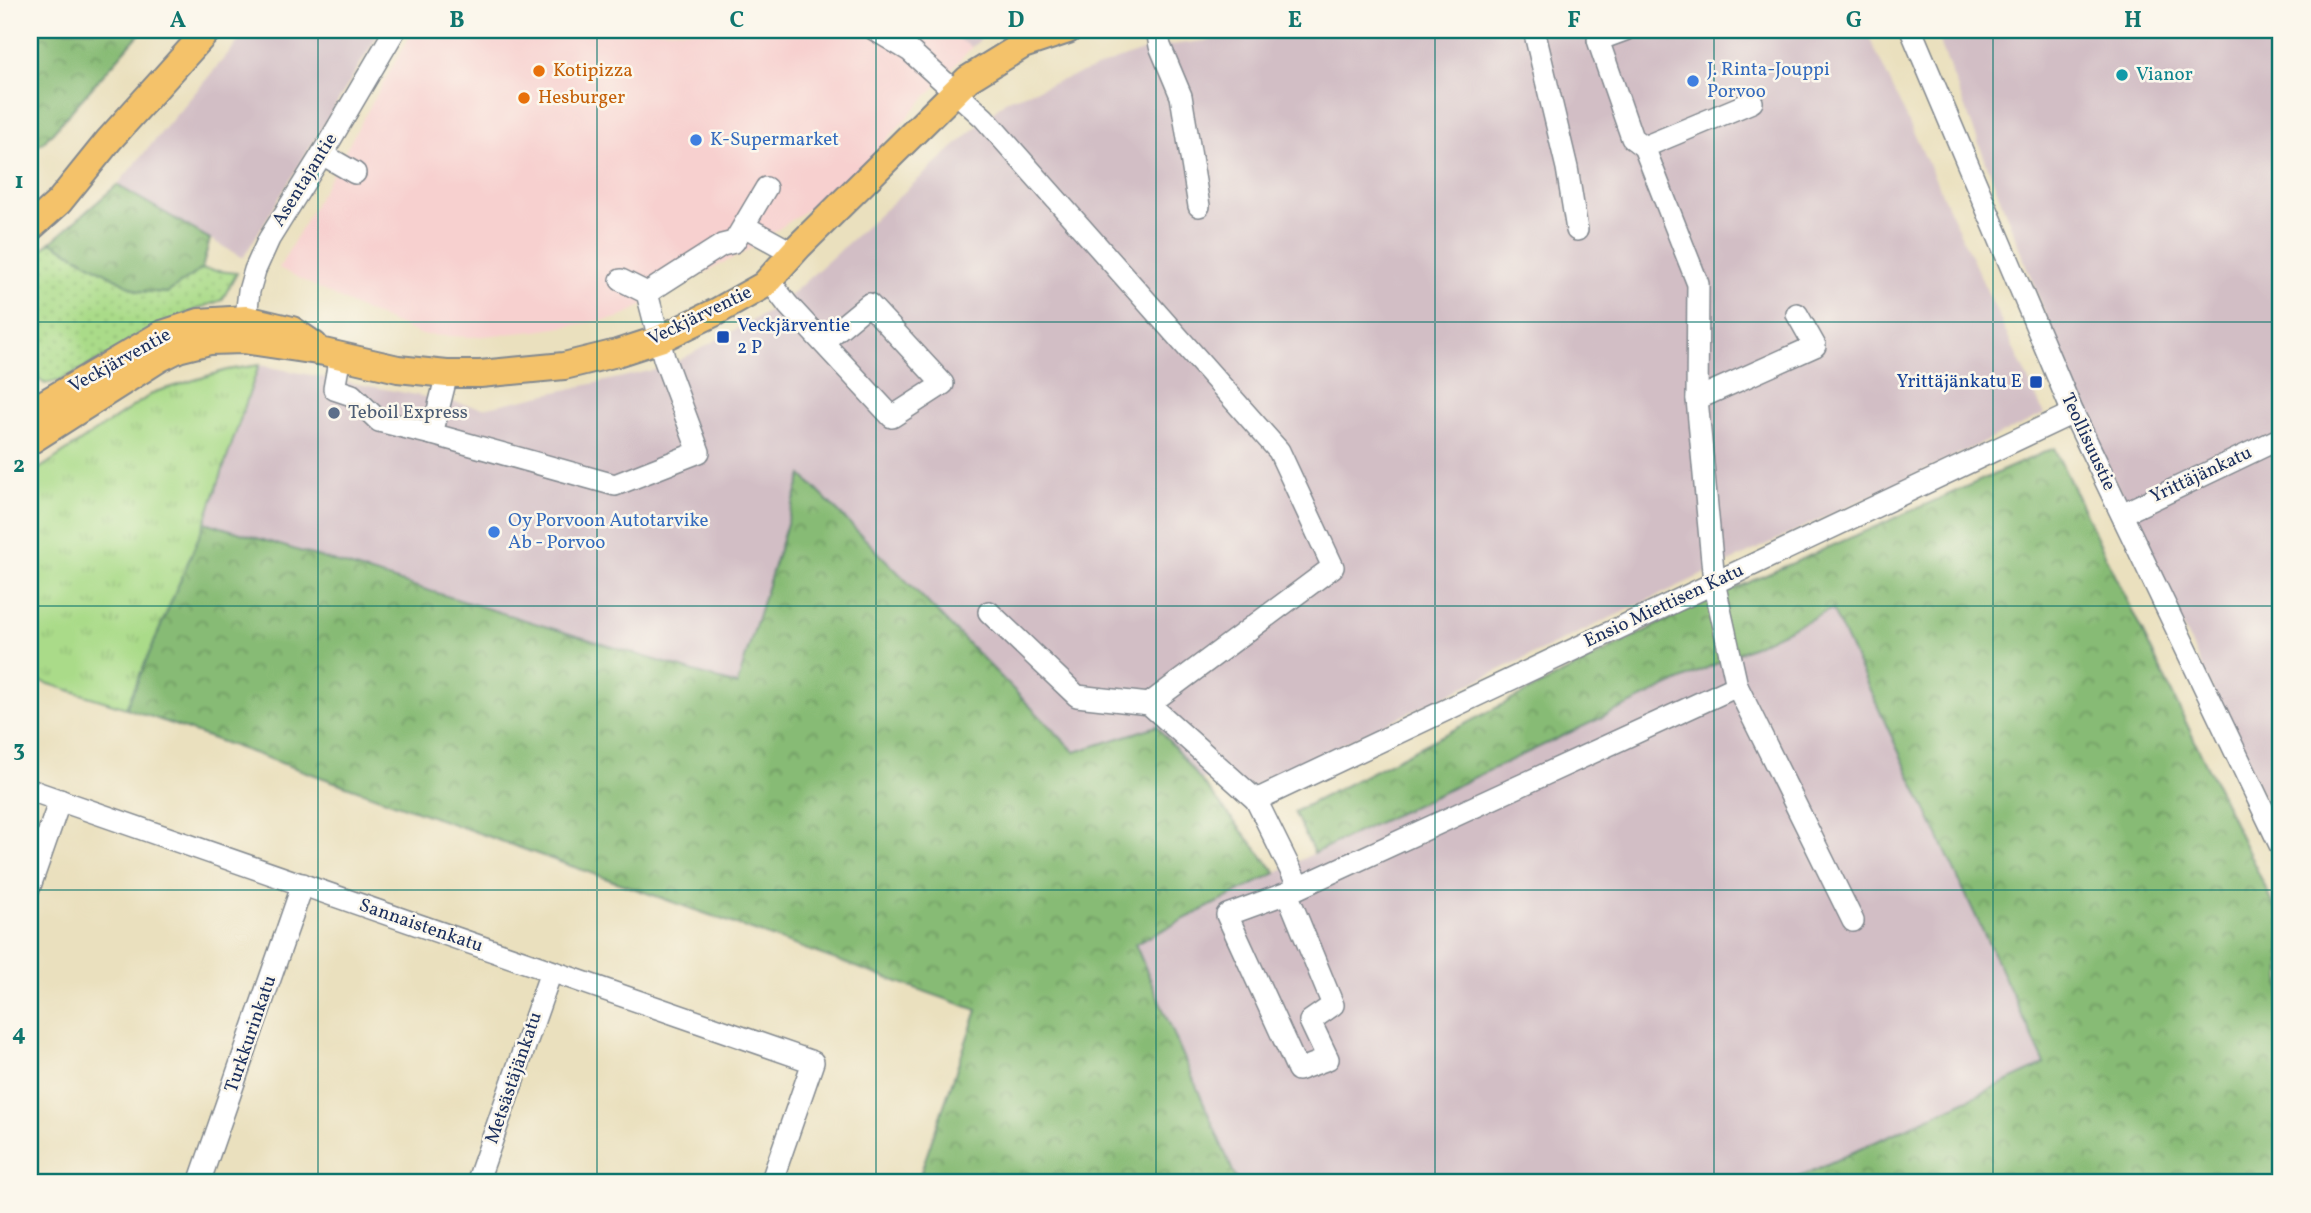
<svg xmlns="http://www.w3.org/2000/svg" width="2311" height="1213" font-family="Vollkorn,serif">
<defs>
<pattern id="grass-dots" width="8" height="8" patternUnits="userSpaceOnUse" patternTransform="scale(1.75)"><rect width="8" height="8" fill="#aadb89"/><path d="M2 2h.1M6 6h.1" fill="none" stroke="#92bc79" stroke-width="1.8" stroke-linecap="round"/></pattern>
<pattern id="forest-crowns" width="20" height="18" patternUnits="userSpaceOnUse" patternTransform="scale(1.75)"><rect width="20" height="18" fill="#87bb75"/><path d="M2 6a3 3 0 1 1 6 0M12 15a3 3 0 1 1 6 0" fill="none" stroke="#6e9863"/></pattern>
<pattern id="park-tufts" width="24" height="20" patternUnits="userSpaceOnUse" patternTransform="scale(1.75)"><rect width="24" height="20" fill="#aadb89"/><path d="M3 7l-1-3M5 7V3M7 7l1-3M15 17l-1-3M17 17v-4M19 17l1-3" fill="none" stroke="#92bc79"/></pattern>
</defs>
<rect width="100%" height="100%" fill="#fbf7ec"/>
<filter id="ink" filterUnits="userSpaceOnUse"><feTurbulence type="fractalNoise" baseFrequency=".0143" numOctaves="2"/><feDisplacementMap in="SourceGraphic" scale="14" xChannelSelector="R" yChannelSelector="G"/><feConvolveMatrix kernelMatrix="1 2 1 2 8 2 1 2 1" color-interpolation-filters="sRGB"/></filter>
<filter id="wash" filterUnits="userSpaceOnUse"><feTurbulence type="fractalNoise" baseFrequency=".00686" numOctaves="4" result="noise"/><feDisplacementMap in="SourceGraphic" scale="28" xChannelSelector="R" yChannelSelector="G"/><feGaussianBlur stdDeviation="1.57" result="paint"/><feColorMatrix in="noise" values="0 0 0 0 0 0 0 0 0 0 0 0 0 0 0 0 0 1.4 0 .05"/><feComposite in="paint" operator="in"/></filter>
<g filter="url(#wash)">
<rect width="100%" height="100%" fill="#eae0be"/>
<path fill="#f7d0cf" d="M413 30H943L972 47 849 181 748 250 619 318 537 331 472 337 422 335 356 307 279 268Z"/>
<g fill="#d2bec5">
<path d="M248 30H381L243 258 117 185Z"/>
<path d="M943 30H991L972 47Z"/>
<path d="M1296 30H1866L2044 414 1249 788 738 686 205 522 259 365 484 408 667 367 777 307 1005 101 1153 47Z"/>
<path d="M1935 30H2281V835L2086 420Z"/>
<path d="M1832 609 2045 1065 1786 1183H1238L1135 944 1314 853Z"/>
</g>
<path fill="url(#grass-dots)" stroke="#628574" stroke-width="2" d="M51 242 138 291 167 293 202 269 237 273 222 300 195 310 61 380 45 384 30 373V259Z"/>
<g fill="url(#forest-crowns)" stroke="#51756a" stroke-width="2">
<path d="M30 30H143L44 142 30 150Z"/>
<path d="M117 185 210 239 202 269 167 293 138 291 51 242Z"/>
<path d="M2054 448 2281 920V1183H1786L2045 1064 1832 609 1314 853 1294 812 1684 611Z"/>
<path d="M802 475 1075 752 1157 726 1276 873 1135 944 1238 1183H917L977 1010 126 708 205 522 737 685Z"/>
</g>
<path fill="url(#park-tufts)" stroke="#628574" stroke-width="2" d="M259 365 205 522 126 708 30 678V475L155 392 227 370Z"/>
</g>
<g filter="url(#ink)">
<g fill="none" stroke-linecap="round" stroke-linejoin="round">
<g stroke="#82888e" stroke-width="24">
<g id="minor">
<path d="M875 30 910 51 984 118 1279 451 1333 567 1149 704"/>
<path d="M1157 30 1160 46 1181 96 1199 206"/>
<path d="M1534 30 1567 168 1577 230"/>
<path d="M1625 30 1598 40 1632 138 1644 147"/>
<path d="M1911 30 2073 413 2281 847"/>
<path d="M322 154 355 173"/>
<path d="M744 226 793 253"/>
<path d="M769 280 788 305 892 417 943 384 869 304 823 342"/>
<path d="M647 293 722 245 734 242 766 188"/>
<path d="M1797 314 1815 346 1697 399 1714 582 1737 686 1853 921"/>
<path d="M244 335 249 291 255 270 269 239 322 154 395 30"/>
<path d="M340 356 334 389 352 395 379 421 432 434 447 374"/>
<path d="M1697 399 1698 284 1644 147 1752 102"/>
<path d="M432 434 615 485 699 452 664 358 647 293 621 280"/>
<path d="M2122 514 2281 438"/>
<path d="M989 612 1077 696 1149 704 1256 800 1299 887"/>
<path d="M30 790 813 1062 771 1183"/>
<path d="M1256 800 2073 413"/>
<path d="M30 886 60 800"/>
<path d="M1287 893 1227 915 1298 1070 1328 1059 1310 1021 1333 1005 1287 893 1737 686"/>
<path d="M199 1183 303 884"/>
<path d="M477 1183 551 972"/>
</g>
</g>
<g stroke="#82888e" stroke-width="30">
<g id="major">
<path d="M30 228 59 202 109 140 208 30"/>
<path d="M30 412 162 334 199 322 246 319 292 330 314 345"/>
<path d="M30 441 160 358 178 349 210 341 243 340 324 352 398 369 447 374H480L564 366 617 353 660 339 716 312 764 285 799 246 968 79 1023 45 1068 30"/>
</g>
</g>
<use href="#minor" stroke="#fff" stroke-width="21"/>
<use href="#major" stroke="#f4c26a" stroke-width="26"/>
</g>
</g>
<path fill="none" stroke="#0f766e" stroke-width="2" stroke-opacity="0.55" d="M318 30V1183M597 30V1183M876 30V1183M1156 30V1183M1435 30V1183M1714 30V1183M1993 30V1183M30 322H2281M30 606H2281M30 890H2281"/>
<g fill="#e8710a" stroke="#fbf7ec" stroke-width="2.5">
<circle cx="539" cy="71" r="7"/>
<circle cx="524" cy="98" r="7"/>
</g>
<circle fill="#0f9aa8" stroke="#fbf7ec" stroke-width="2.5" cx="2122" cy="75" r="7"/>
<g fill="#3f7fe0" stroke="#fbf7ec" stroke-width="2.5">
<circle cx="1693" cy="81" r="7"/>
<circle cx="696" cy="140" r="7"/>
<circle cx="494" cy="532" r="7"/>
</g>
<g fill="#1a4fb4" stroke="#fbf7ec" stroke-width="2.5">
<rect x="716" y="330" width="14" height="14" rx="3.5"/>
<rect x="2029" y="375" width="14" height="14" rx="3.5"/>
</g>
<circle fill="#5c6f8a" stroke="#fbf7ec" stroke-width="2.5" cx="334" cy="413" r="7"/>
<g text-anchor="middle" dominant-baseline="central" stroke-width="5" stroke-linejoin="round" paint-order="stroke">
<g font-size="19" fill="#366cbe" stroke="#fbf7ec" text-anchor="start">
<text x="1707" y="70">J. Rinta-Jouppi<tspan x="1707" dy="22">Porvoo</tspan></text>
<text x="710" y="140">K-Supermarket</text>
<text x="508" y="521">Oy Porvoon Autotarvike<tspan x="508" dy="22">Ab - Porvoo</tspan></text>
</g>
<g font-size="19" fill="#c56008" stroke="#fbf7ec" text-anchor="start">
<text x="553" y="71">Kotipizza</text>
<text x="538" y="98">Hesburger</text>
</g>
<g font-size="19" fill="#0d838f" stroke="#fbf7ec" text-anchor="start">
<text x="2136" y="75">Vianor</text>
</g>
<g font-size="19" fill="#1b2f5e" stroke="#fbf7ec">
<text transform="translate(305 180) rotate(-58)">Asentajantie</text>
<text transform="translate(700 316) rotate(-26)">Veckjärventie</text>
<text transform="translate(120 361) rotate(-29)">Veckjärventie</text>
<text transform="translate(2088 442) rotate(65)">Teollisuustie</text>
<text transform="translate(2201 475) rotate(-25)">Yrittäjänkatu</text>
<text transform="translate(1664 606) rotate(-25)">Ensio Miettisen Katu</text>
<text transform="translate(421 926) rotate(19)">Sannaistenkatu</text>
<text transform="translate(251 1034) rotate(-71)">Turkkurinkatu</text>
<text transform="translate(514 1078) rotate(-71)">Metsästäjänkatu</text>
</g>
<g font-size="19" fill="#164399" stroke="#fbf7ec" text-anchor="start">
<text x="737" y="326">Veckjärventie<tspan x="737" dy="22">2 P</tspan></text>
<text x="2022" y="382" text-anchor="end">Yrittäjänkatu E</text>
</g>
<g font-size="19" fill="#4e5e75" stroke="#fbf7ec" text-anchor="start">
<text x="348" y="413">Teboil Express</text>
</g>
</g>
<rect width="2311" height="1213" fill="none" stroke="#fbf7ec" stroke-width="77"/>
<rect x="38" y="38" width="2234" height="1136" fill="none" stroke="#0f766e" stroke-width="2.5"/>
<g font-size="23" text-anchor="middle" font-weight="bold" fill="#0f766e">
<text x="178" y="27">A</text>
<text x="457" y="27">B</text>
<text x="737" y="27">C</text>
<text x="1016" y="27">D</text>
<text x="1295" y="27">E</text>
<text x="1574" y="27">F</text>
<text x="1854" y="27">G</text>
<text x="2133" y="27">H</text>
<text x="19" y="188">1</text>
<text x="19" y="472">2</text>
<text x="19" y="756">3</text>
<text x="19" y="1040">4</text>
</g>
</svg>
